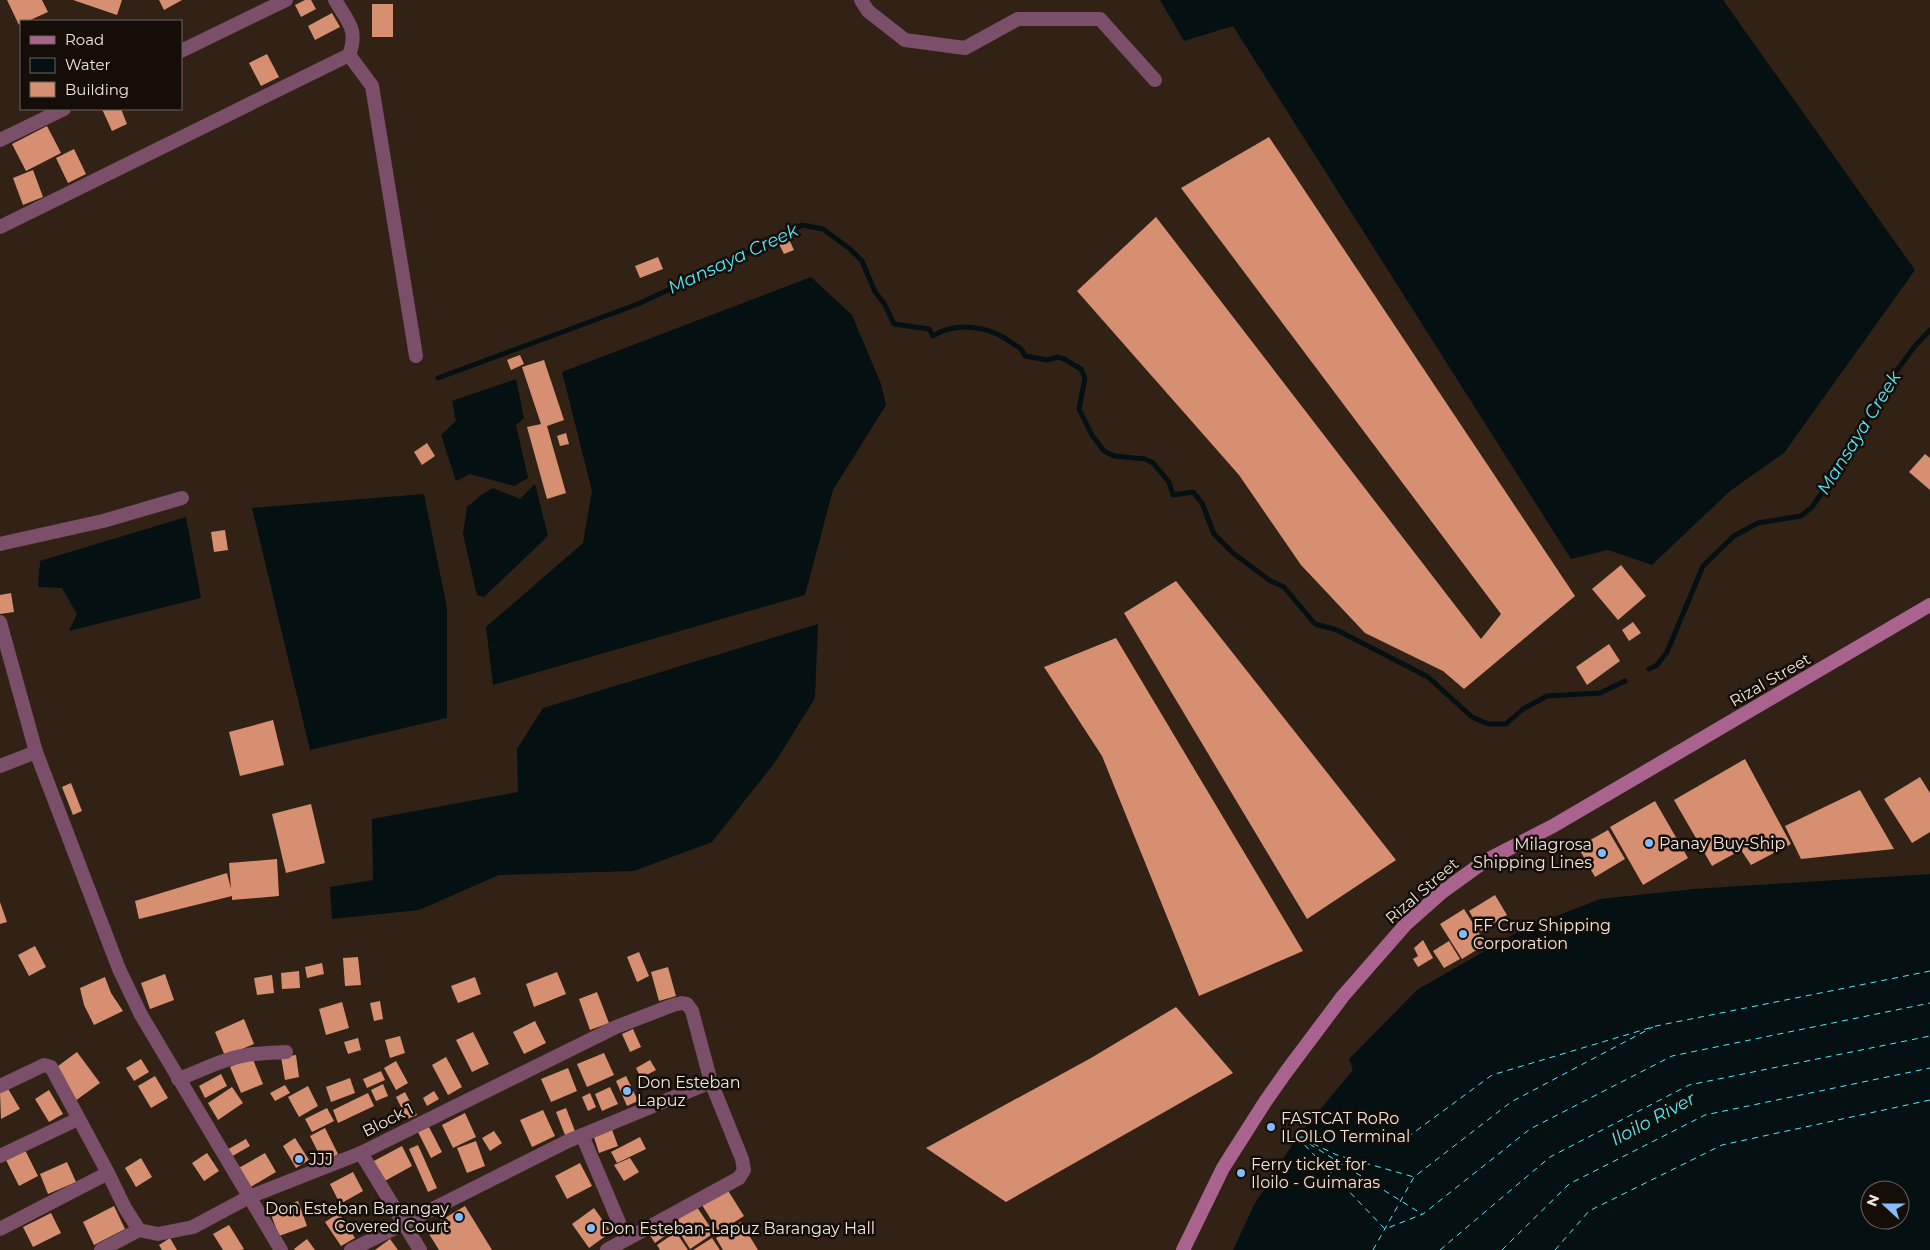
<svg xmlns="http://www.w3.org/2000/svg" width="1930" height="1250" font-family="Montserrat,sans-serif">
<rect width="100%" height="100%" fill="#322216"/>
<g fill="#041012" fill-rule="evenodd">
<path d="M1160 0H1723L1915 270 1784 453 1730 491 1652 565 1608 550 1571 559 1233 26 1184 41Z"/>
<path d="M811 277 852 315 881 384 886 405 833 490 805 595 493 685 486 627 583 543 592 491 562 372Z"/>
<path d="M516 379 524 418 516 425 528 478 514 486 470 474 456 481 441 435 456 421 452 401Z"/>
<path d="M535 484 548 536 484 597 477 595 463 534 467 507 481 495 493 488 520 499Z"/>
<path d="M424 494 447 608V718L310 750 252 508Z"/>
<path d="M186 517 201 598 69 631 77 614 62 588 38 587 40 561Z"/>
<path d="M818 624 815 698 776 761 712 842 634 871 499 875 419 910 332 919 330 887 373 880 372 819 518 792 517 749 543 708Z"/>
<path d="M1930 874V1250H1233L1254 1205 1297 1137 1353 1070 1349 1059 1417 990 1521 930 1600 899 1694 889ZM1870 1190H1900V1220H1870Z"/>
</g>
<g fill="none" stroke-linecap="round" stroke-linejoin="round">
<g stroke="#041012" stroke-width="5">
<path d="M438 378 638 304 754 250 802 225 823 229 850 249 862 261 875 292 884 303 894 324 929 329 933 336C957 321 990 326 1012 343 1018 347 1022 348 1025 356L1047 360 1058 357 1064 359 1081 369 1085 378 1079 409 1092 435 1104 451 1114 456 1145 459 1153 463 1169 482 1173 495 1193 492 1202 503 1214 534 1233 553 1269 580 1284 587 1315 624 1337 630 1428 677 1472 717 1488 724H1506L1523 709 1547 696 1600 693 1625 681"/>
<path d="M1649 669 1657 665 1667 652 1703 566 1734 536 1758 523 1801 516 1812 507 1853 448 1867 419 1889 381 1915 346 1930 330"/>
</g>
<g stroke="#52ebfb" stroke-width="1" stroke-dasharray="6 5" stroke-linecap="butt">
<path d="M1297 1137 1385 1229 1423 1214 1530 1129 1672 1056 1930 1003"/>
<path d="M1298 1137 1405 1139 1492 1075 1656 1026 1930 971"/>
<path d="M1300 1138 1422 1214"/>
<path d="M1303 1139 1337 1155 1414 1177"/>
<path d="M1373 1250 1414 1177 1511 1102 1653 1027"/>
<path d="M1440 1250 1550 1157 1689 1085 1930 1036"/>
<path d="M1502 1250 1569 1184 1705 1115 1930 1068"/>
<path d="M1555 1250 1589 1211 1722 1145 1930 1100"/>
</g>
</g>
<g fill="#d78f72">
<path d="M7 0H42L48 12 28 21H21L19 25Z"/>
<path d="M73 0H122L117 15Z"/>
<path d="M159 0H182L164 10Z"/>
<path d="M305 0H311L316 9 301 17 295 5Z"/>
<rect x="372" y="4" width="21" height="33"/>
<path d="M332 13 340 27 315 40 308 26Z"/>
<path d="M267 54 279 77 261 86 249 63Z"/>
<path d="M102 109H121L127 124 112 131Z"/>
<path d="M47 126 61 153 26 171 12 144Z"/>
<path d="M1269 137 1575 596 1464 689 1443 671 1365 633 1301 565 1239 475 1077 291 1156 217 1481 639 1501 614 1181 188Z"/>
<path d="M74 149 86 174 68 183 56 158Z"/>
<path d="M33 170 43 197 23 205 13 178Z"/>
<path d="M787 235 794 250 784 254 777 240Z"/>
<path d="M658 257 663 269 640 278 635 266Z"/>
<path d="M520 355 524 364 511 370 507 360Z"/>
<path d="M544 360 564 420 547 426 566 493 547 499 527 427 541 424 522 367Z"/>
<path d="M566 433 569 444 560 446 557 436Z"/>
<path d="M427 443 435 456 422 465 414 452Z"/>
<path d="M1925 454 1930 458V490L1909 472Z"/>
<path d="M225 530 228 550 214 552 211 532Z"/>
<path d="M1621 565 1646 596 1618 620 1592 589Z"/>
<path d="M1176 581 1396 860 1307 919 1124 613Z"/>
<path d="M11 593 14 612 0 614V595Z"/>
<path d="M1633 622 1641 633 1629 641 1622 630Z"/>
<path d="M1116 638 1303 951 1199 996 1102 756 1044 667Z"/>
<path d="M1609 644 1620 661 1587 685 1576 667Z"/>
<path d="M273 720 284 765 240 776 229 732Z"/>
<path d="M1745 759 1791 844 1751 865 1741 850 1712 866 1674 800Z"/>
<path d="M1920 777 1930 793V832L1912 843 1884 799Z"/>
<path d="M71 783 82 811 73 815 62 787Z"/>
<path d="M1860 790 1894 849 1801 859 1785 826Z"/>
<path d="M1655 801 1688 858 1643 885 1610 827Z"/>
<path d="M311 804 325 863 286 873 272 814Z"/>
<path d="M1608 830 1625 859 1595 877 1578 847Z"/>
<path d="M277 859 279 896 232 900V896L139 919 135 901 227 873 231 889 229 863Z"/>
<path d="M1495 895 1507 915 1481 931 1469 911Z"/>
<path d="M0 902 7 922 0 924Z"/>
<path d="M1464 909 1486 944 1462 959 1440 924Z"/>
<path d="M1423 940 1433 958 1418 967 1413 959 1418 956 1414 948Z"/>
<path d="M1449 941 1460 959 1444 968 1433 951Z"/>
<path d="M35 946 46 967 29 976 18 955Z"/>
<path d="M639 952 649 976 637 982 627 957Z"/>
<path d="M358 957 361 985 345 986 343 958Z"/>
<path d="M322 963 324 974 307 978 305 967Z"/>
<path d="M668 967 676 996 659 1001 651 972Z"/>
<path d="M299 971 300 988 282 989 281 973Z"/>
<path d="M557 972 566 994 534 1007 526 984Z"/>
<path d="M165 974 174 1000 150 1009 141 983Z"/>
<path d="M272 975 274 993 257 995 254 978Z"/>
<path d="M105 977 111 993 123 1011 94 1025 84 1005 80 988Z"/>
<path d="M475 977 481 994 458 1003 451 986Z"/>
<path d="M597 992 609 1023 590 1030 579 999Z"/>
<path d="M380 1001 383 1019 374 1021 370 1003Z"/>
<path d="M342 1002 349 1028 326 1035 319 1009Z"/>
<path d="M1176 1007 1233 1073 1006 1202 926 1148 1091 1058Z"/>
<path d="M244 1019 254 1044 225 1056 215 1032Z"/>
<path d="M535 1021 546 1043 524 1054 513 1032Z"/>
<path d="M633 1029 641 1047 630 1052 622 1034Z"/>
<path d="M473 1032 489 1064 472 1072 456 1040Z"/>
<path d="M400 1036 405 1053 390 1058 385 1040Z"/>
<path d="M358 1038 361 1050 348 1054 344 1042Z"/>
<path d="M77 1052 100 1083 75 1101 54 1069Z"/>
<path d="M604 1053 614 1075 587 1087 577 1064Z"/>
<path d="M296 1055 299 1077 285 1080 281 1057Z"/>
<path d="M252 1057 263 1084 241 1093 230 1067Z"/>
<path d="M446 1057 462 1087 448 1095 432 1065Z"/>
<path d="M141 1059 149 1072 134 1081 126 1068Z"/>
<path d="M650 1060 656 1070 641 1078 636 1068Z"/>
<path d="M396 1061 408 1083 396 1090 384 1068Z"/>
<path d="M568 1068 577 1091 551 1102 541 1079Z"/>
<path d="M381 1071 385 1080 367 1088 363 1079Z"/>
<path d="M221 1074 227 1086 205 1098 199 1086Z"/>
<path d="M155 1076 168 1098 151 1108 138 1086Z"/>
<path d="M626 1076 638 1101 627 1106 616 1081Z"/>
<path d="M350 1078 355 1093 331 1102 326 1087Z"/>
<path d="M383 1084 388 1096 376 1101 371 1090Z"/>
<path d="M285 1085 290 1093 275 1101 270 1093Z"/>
<path d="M308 1086 318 1106 299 1117 288 1097Z"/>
<path d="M7 1087 20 1109 1 1119 0 1092Z"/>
<path d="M232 1087 243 1103 218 1120 208 1103Z"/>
<path d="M610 1087 618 1104 602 1111 595 1094Z"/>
<path d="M49 1090 63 1114 49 1122 35 1099Z"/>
<path d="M434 1091 439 1099 427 1106 423 1098Z"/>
<path d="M405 1092 417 1115 407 1119 396 1097Z"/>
<path d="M368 1093 374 1106 338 1123 333 1110Z"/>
<path d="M590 1093 596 1107 588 1111 582 1097Z"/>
<path d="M327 1108 334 1121 312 1132 305 1119Z"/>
<path d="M566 1108 575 1131 565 1135 556 1112Z"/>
<path d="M543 1110 555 1136 532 1147 520 1120Z"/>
<path d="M465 1113 476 1137 453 1148 442 1125Z"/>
<path d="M429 1127 442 1152 431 1158 418 1132Z"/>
<path d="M611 1127 618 1146 599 1153 593 1134Z"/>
<path d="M325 1128 338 1154 323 1162 310 1136Z"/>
<path d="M494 1131 502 1143 490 1151 482 1138Z"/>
<path d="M640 1137 646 1149 617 1163 611 1152Z"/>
<path d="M295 1138 309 1160 296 1168 283 1146Z"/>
<path d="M246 1139 250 1146 229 1158 225 1151Z"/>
<path d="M476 1141 485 1166 467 1173 457 1148Z"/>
<path d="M418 1145 437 1188 428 1192 409 1149Z"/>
<path d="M402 1146 412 1166 383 1182 372 1162Z"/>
<path d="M25 1150 38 1176 19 1186 6 1160Z"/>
<path d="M207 1153 219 1171 204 1181 192 1163Z"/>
<path d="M265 1153 276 1172 249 1188 237 1169Z"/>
<path d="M141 1158 152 1177 136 1187 125 1168Z"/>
<path d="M630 1158 639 1172 624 1181 614 1165Z"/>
<path d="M67 1162 76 1182 48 1194 40 1174Z"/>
<path d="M580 1163 592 1186 567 1199 555 1176Z"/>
<path d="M353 1172 363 1191 340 1204 330 1184Z"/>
<path d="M727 1189 744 1216 719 1232 702 1205Z"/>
<path d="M298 1201 307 1226 279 1236 270 1212Z"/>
<path d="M114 1206 125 1229 94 1245 83 1222Z"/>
<path d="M465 1206 492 1250H439L426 1229Z"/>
<path d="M697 1207 714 1233 690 1249 673 1222Z"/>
<path d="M594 1208 611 1232 589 1248 572 1224Z"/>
<path d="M51 1213 61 1233 33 1247 23 1227Z"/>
<path d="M339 1213 355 1238 341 1246 325 1222Z"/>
<path d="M741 1222 758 1250H723L716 1238Z"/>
<path d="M663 1224 669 1233 655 1243 649 1234Z"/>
<path d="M229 1225 244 1249 241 1250H223L213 1234Z"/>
<path d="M676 1232 688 1250H660L657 1245Z"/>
<path d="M170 1238 177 1250H162L159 1245Z"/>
<path d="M712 1238 720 1250H693Z"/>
<path d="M307 1239 315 1250H295L294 1249Z"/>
<path d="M390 1239 398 1250H375Z"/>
</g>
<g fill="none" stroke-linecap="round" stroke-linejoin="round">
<g stroke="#7b4e69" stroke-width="14">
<path d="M861 0 868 11 905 40 965 48 1018 19H1100L1155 80"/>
<path d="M181 51 286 0"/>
<path d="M349 55 372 86 416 356"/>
<path d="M0 140 64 109"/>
<path d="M0 227 349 55C359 29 347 21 335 0"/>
<path d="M0 544 103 521 182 498"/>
<path d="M0 766 36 752"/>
<path d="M178 1079C196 1073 212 1064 230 1059 248 1053 267 1053 286 1052"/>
<path d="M0 1086 44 1065 51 1067 108 1173 125 1208 139 1230"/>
<path d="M582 1135 626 1239"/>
<path d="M361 1153 420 1250"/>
<path d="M0 1156 78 1119"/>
<path d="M0 1229 108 1173"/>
<path d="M101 1250 139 1230 158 1234 193 1227 249 1197 361 1153 616 1027 673 1005 682 1003 687 1004 692 1011 711 1082 742 1159 744 1170 739 1178 607 1250"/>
<path d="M351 1250 568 1141 711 1082"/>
</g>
<path stroke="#7b4e69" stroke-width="14" d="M0 622 36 752 119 969 141 1015 281 1250"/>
<path stroke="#aa638f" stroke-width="14" d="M1183 1250 1223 1168 1265 1102 1286 1072 1343 996 1406 924 1442 892 1485 861 1553 826 1930 605"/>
</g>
<g fill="#84bcfb" stroke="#140d08" stroke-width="2">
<circle cx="1649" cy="843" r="5"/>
<circle cx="1602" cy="853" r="5"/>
<circle cx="1463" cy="934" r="5"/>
<circle cx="627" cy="1091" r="5"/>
<circle cx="1271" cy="1127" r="5"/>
<circle cx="299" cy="1159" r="5"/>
<circle cx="1241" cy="1173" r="5"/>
<circle cx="459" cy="1217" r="5"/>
<circle cx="591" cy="1228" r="5"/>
</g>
<g text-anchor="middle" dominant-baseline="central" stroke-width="5" stroke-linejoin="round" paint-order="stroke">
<g font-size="16" fill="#f1e6de" stroke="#140d08">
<text transform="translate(1770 680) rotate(-30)">Rizal Street</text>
<text transform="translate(1422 891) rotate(-41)">Rizal Street</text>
<text transform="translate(388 1120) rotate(-27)">Block 1</text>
</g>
<g font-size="16" fill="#f1e6de" stroke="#140d08" text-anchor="start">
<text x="1659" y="843">Panay Buy-Ship</text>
<text x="1592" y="844" text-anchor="end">Milagrosa<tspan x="1592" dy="18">Shipping Lines</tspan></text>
<text x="1473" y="925">FF Cruz Shipping<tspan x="1473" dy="18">Corporation</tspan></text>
<text x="637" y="1082">Don Esteban<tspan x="637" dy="18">Lapuz</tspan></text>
<text x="1281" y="1118">FASTCAT RoRo<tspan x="1281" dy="18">ILOILO Terminal</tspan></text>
<text x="309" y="1159">JJJ</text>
<text x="1251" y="1164">Ferry ticket for<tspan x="1251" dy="18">Iloilo - Guimaras</tspan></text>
<text x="449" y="1208" text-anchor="end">Don Esteban Barangay<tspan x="449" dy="18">Covered Court</tspan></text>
<text x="601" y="1228">Don Esteban-Lapuz Barangay Hall</text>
</g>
<g font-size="18" font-style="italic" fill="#52ebfb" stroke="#140d08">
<text transform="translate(733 259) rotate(-25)">Mansaya Creek</text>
<text transform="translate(1859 433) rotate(-58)">Mansaya Creek</text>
<text transform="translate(1653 1119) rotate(-28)">Iloilo River</text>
</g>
</g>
<rect x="20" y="20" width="162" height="90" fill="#140d08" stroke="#6c645e"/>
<rect x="30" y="36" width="25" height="8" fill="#aa638f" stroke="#6c645e"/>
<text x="65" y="45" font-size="15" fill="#f1e6de">Road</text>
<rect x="30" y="58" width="25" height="15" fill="#041012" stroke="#6c645e"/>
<text x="65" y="70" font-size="15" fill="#f1e6de">Water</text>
<rect x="30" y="82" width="25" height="15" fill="#d78f72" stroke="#6c645e"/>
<text x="65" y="95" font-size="15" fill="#f1e6de">Building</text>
<g transform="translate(1885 1205) rotate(291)"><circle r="24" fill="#140d08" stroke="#6c645e"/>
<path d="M0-4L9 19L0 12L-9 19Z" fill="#84bcfb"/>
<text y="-8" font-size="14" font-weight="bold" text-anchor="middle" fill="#f1e6de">N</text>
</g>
</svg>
